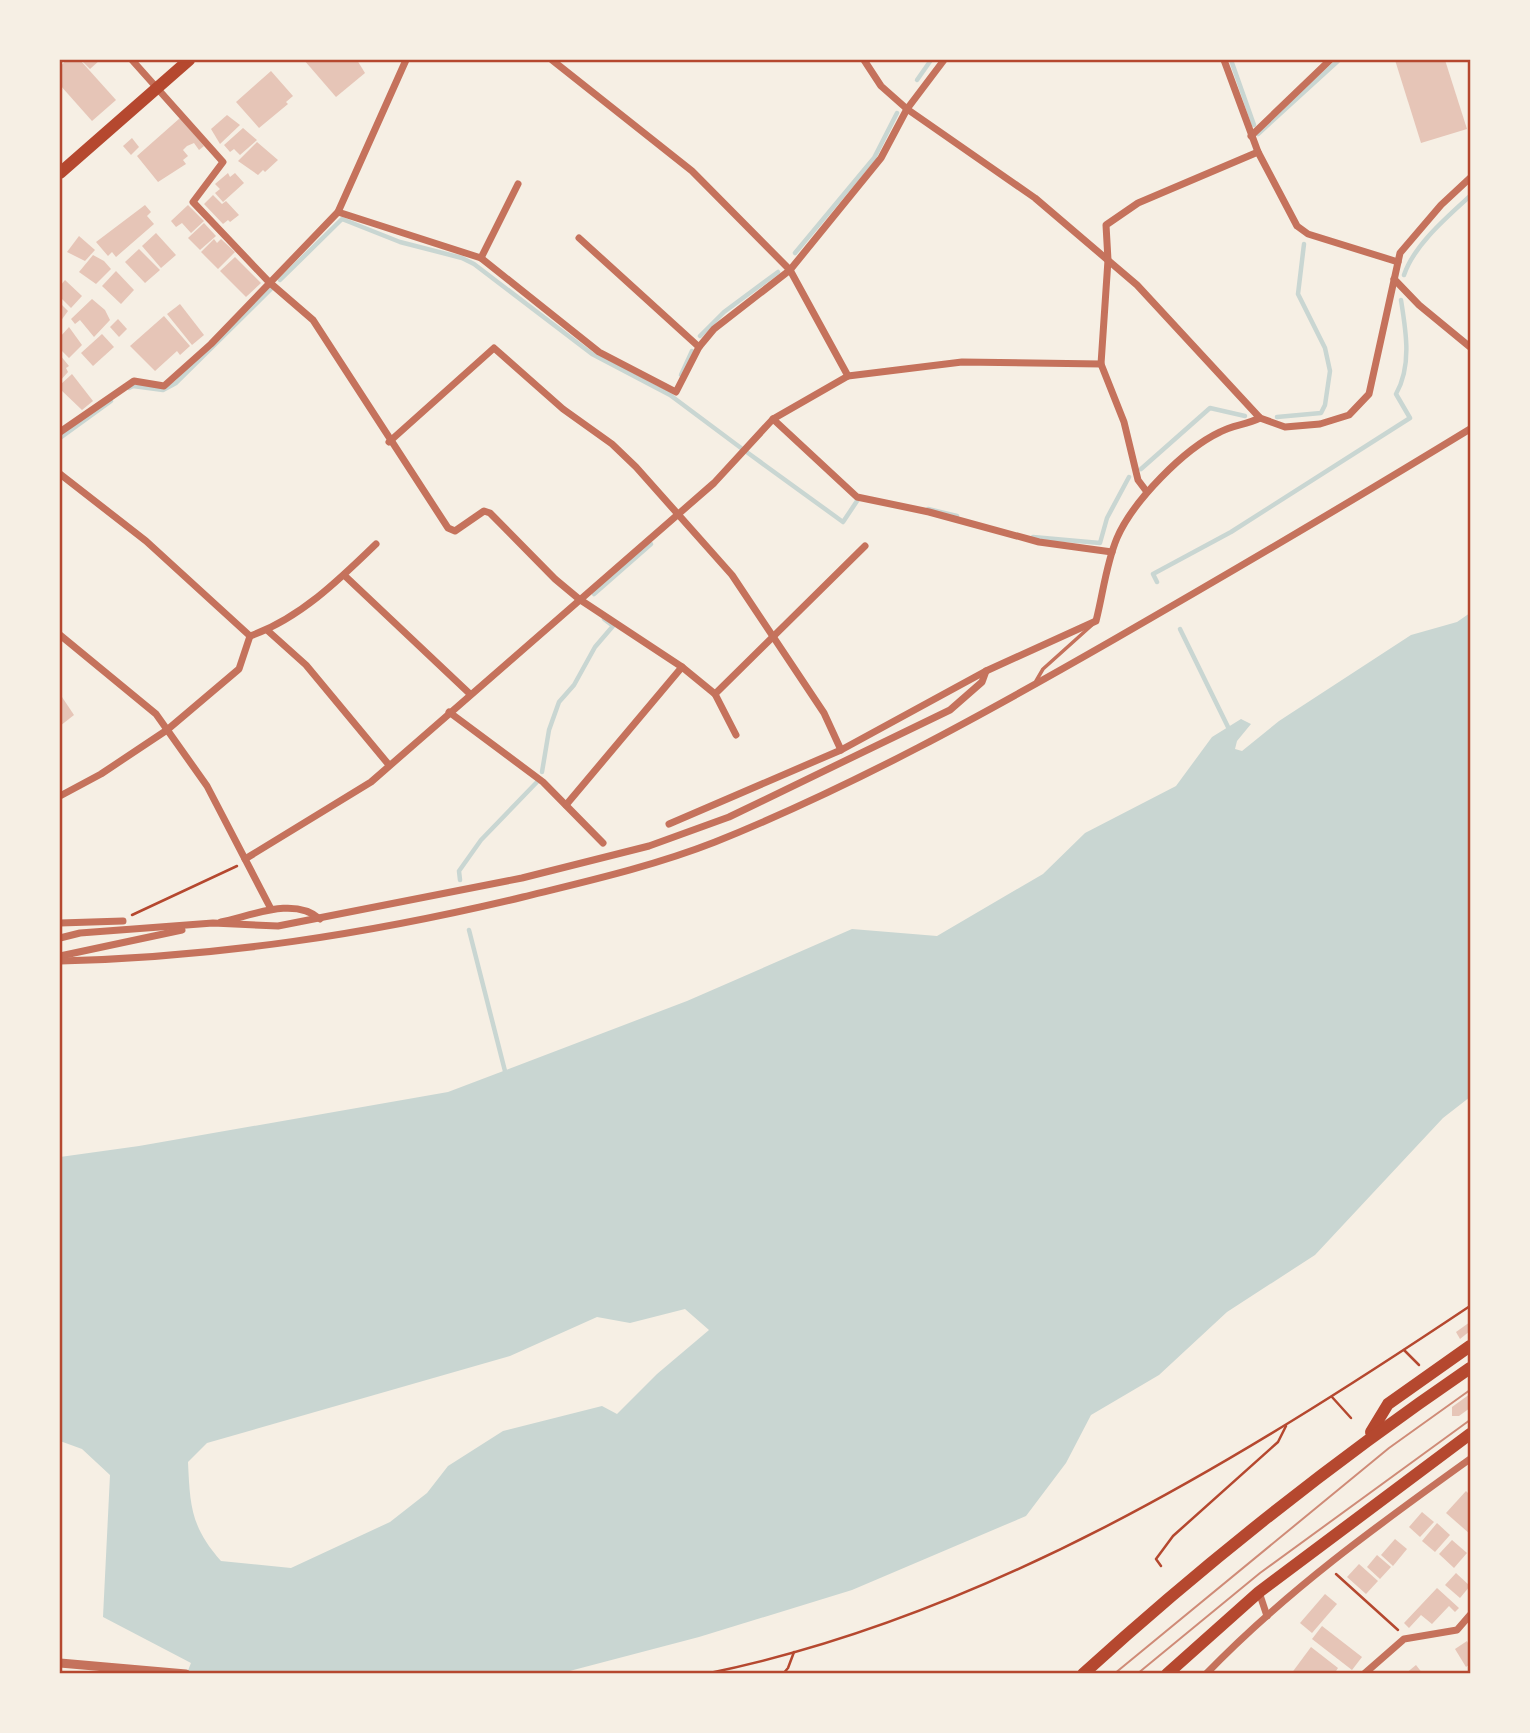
<svg xmlns="http://www.w3.org/2000/svg" width="1530" height="1733" font-family="'Titillium Web',sans-serif">
<rect width="100%" height="100%" fill="#f6efe4"/>
<path fill="#c9d6d2" fill-rule="evenodd" d="M1470 613V1097L1443 1118 1315 1255 1227 1312 1159 1375 1091 1415 1066 1463 1026 1516 852 1590 699 1637 562 1673H187L191 1663 103 1617 110 1475 82 1449 60 1441V1157L139 1146 448 1092 687 1001 852 929 937 936 1043 874 1085 833 1176 786 1212 737 1241 719 1251 724 1237 741 1235 749 1242 751 1279 721 1411 635 1457 622ZM685 1309 709 1330 657 1374 617 1414 602 1406 503 1431 448 1466 427 1493 390 1522 291 1568 221 1561C191 1527 190 1506 188 1462L207 1443 510 1356 597 1317 630 1323Z"/>
<g fill="none" stroke-linecap="round" stroke-linejoin="round">
<g stroke="#c9d6d2" stroke-width="4.5">
<path d="M1231 60 1254 125"/>
<path d="M917 80 931 60"/>
<path d="M1258 134 1339 60"/>
<path d="M795 253 874 158 897 113"/>
<path d="M1404 275C1414 245 1447 217 1470 196"/>
<path d="M280 280 342 219 400 242 462 258 474 264 592 354 670 395 741 448"/>
<path d="M700 336 724 312 778 272"/>
<path d="M681 375 692 351"/>
<path d="M129 388 133 386 163 390 176 383 272 288"/>
<path d="M1277 417 1321 413 1325 405 1330 371 1325 348 1298 294 1304 244"/>
<path d="M60 438 111 401"/>
<path d="M748 453 843 522 859 498"/>
<path d="M1141 469 1210 408 1245 416"/>
<path d="M928 509 957 516"/>
<path d="M1033 537 1100 543 1107 518 1129 477"/>
<path d="M1157 582 1153 574 1231 532 1410 418 1396 394C1412 366 1406 331 1401 300"/>
<path d="M594 594 651 544"/>
<path d="M1180 629 1228 727"/>
<path d="M542 772 549 730 559 702 574 685 595 647 613 626 604 619"/>
<path d="M460 880 459 871 481 840 537 782"/>
<path d="M469 930 506 1075"/>
</g>
</g>
<g fill="#e6c5b7">
<path d="M66 60H80L116 100 92 121 60 85V67Z"/>
<path d="M81 60H100L90 69Z"/>
<path d="M304 60H357L365 73 336 97Z"/>
<path d="M1395 60H1445L1467 129 1421 143Z"/>
<path d="M271 71 293 96 286 102 288 104 259 128 236 102Z"/>
<path d="M227 115 240 125 220 144 211 129Z"/>
<path d="M180 118 204 146 199 150 194 143 187 146 183 150 188 156 183 160 186 164 158 182 137 156Z"/>
<path d="M243 128 257 140 240 155 234 149 230 152 224 145Z"/>
<path d="M132 138 139 147 131 155 123 146Z"/>
<path d="M257 142 278 160 265 172 263 170 258 175 238 161Z"/>
<path d="M228 173 230 177 235 173 244 183 223 202 215 193 220 189 215 184Z"/>
<path d="M213 195 222 204 226 201 239 215 230 222 228 220 223 224 204 204Z"/>
<path d="M145 205 151 212 147 216 154 224 116 257 112 252 108 256 96 242Z"/>
<path d="M188 205 204 221 191 233 182 223 176 227 171 221Z"/>
<path d="M204 223 216 236 200 250 188 238Z"/>
<path d="M156 233 176 255 161 268 142 246Z"/>
<path d="M79 236 95 250 85 261 67 252Z"/>
<path d="M214 239 217 243 221 239 235 252 218 269 201 252Z"/>
<path d="M139 249 160 270 145 283 125 262Z"/>
<path d="M93 255 104 261 111 269 96 284 79 272Z"/>
<path d="M235 257 261 283 246 297 220 271Z"/>
<path d="M116 271 134 290 121 304 102 286Z"/>
<path d="M65 280 82 296 71 308 60 297V286Z"/>
<path d="M92 299 105 310 110 320 94 337 80 320 75 324 71 319Z"/>
<path d="M60 303 68 311 60 322Z"/>
<path d="M180 304 204 335 192 345 167 314Z"/>
<path d="M164 316 190 346 180 355 177 351 155 371 130 346Z"/>
<path d="M118 319 127 329 119 337 110 327Z"/>
<path d="M69 327 82 345 69 358 62 351 60 353V337Z"/>
<path d="M102 334 114 347 93 366 81 353Z"/>
<path d="M60 355 69 366 66 368 68 372 60 381Z"/>
<path d="M72 374 93 401 82 410 60 389V385Z"/>
<path d="M60 694 74 715 60 726Z"/>
<path d="M1470 1322V1331L1460 1339 1456 1332Z"/>
<path d="M1470 1394V1408L1459 1416H1452V1407Z"/>
<path d="M1466 1491 1470 1495V1534L1446 1513Z"/>
<path d="M1422 1512 1434 1522 1420 1537 1409 1527Z"/>
<path d="M1437 1523 1450 1535 1435 1552 1422 1541Z"/>
<path d="M1395 1539 1407 1549 1393 1566 1381 1555Z"/>
<path d="M1452 1540 1467 1553 1454 1568 1439 1554Z"/>
<path d="M1377 1555 1391 1567 1380 1579 1367 1567Z"/>
<path d="M1359 1564 1378 1581 1366 1594 1347 1577Z"/>
<path d="M1456 1573 1470 1586 1460 1598 1445 1585Z"/>
<path d="M1437 1588 1459 1608 1455 1612 1449 1606 1432 1624 1421 1615 1409 1628 1404 1623Z"/>
<path d="M1325 1594 1337 1604 1312 1633 1300 1623Z"/>
<path d="M1322 1626 1362 1657 1352 1670 1312 1639Z"/>
<path d="M1467 1641 1470 1647V1664L1466 1667 1455 1649Z"/>
<path d="M1311 1647 1338 1668 1334 1674H1291Z"/>
<path d="M1416 1665 1423 1674H1405Z"/>
</g>
<g fill="none" stroke-linecap="round" stroke-linejoin="round">
<g stroke="#b5482f" stroke-width="2.5">
<path d="M132 915 237 866"/>
<path d="M1404 1350 1419 1365"/>
<path d="M1332 1397 1351 1418"/>
<path d="M1161 1566 1156 1559 1173 1536 1278 1442 1286 1426"/>
<path d="M1336 1574 1398 1630"/>
<path d="M705 1674C983 1618 1238 1461 1470 1306"/>
<path d="M783 1674 788 1668 794 1652"/>
</g>
<path stroke="#c5725c" stroke-width="3.5" d="M1036 681 1043 669 1092 625"/>
<g stroke="#c5725c" stroke-width="7">
<path d="M132 60 223 162 193 202 269 282 313 320 448 528 455 531 484 511 490 513 555 579 579 599 682 667 715 694 736 735"/>
<path d="M552 60 692 171 790 270 848 376"/>
<path d="M864 60 881 86 907 109 1035 198 1137 285 1260 418 1285 427 1320 424 1349 415 1369 394 1400 253 1441 205 1470 178"/>
<path d="M1224 60 1258 152 1297 226 1308 234 1398 262"/>
<path d="M1251 136 1330 60"/>
<path d="M338 212 481 258 599 352 676 392 699 347 714 329 790 270 881 158 907 109 944 60"/>
<path d="M579 238 699 347"/>
<path d="M481 258 518 184"/>
<path d="M1394 279 1419 305 1470 347"/>
<path d="M773 419 857 497 929 512 1039 542 1112 552"/>
<path d="M60 432 134 381 164 386 211 344 338 212 406 60"/>
<path d="M389 442 494 348 563 409 612 444 636 467 732 575 824 713 841 750"/>
<path d="M60 474 146 541 250 636 239 669 167 730 101 774 60 796"/>
<path d="M1147 492 1138 480 1124 422 1101 364 1108 260 1106 225 1138 203 1258 152"/>
<path d="M344 575 470 694"/>
<path d="M267 630 306 665 389 765"/>
<path d="M60 635 156 714 207 786 271 909"/>
<path d="M250 636C299 619 339 580 376 544"/>
<path d="M715 694 865 546"/>
<path d="M449 712 543 782 603 843"/>
<path d="M566 805 682 667"/>
<path d="M669 824 841 750 986 671 1096 621C1103 594 1106 564 1117 538 1133 501 1184 449 1220 432 1232 425 1246 425 1260 418"/>
<path d="M245 859 371 782 714 483 773 419 848 376 962 362 1101 364"/>
<path d="M221 922C251 916 294 896 320 919"/>
<path d="M60 923 123 921"/>
<path d="M60 938 80 933 213 923 278 926 522 878 649 846 729 817 950 710 982 682 986 671"/>
<path d="M60 956 182 930"/>
<path d="M60 961C220 957 368 934 523 897 588 881 654 866 715 842 854 786 984 714 1113 640 1233 571 1352 501 1470 429"/>
<path d="M1259 1592 1267 1616"/>
<path d="M1206 1674C1285 1592 1378 1525 1470 1459"/>
<path d="M1364 1674 1404 1639 1457 1630 1470 1615"/>
</g>
<path stroke="#c5725c" stroke-width="9" d="M60 1663 186 1674"/>
<g stroke="#b5482f" stroke-width="12">
<path d="M60 173 189 60"/>
<path d="M1371 1432 1388 1404 1470 1346"/>
<path d="M1083 1674C1205 1563 1334 1461 1470 1368"/>
<path d="M1167 1674 1259 1592 1470 1434"/>
</g>
<g stroke="#cf8b77" stroke-width="2">
<path d="M1114 1674 1389 1448 1470 1390"/>
<path d="M1137 1674 1260 1573 1470 1420"/>
</g>
</g>
<rect width="1530" height="1733" fill="none" stroke="#f6efe4" stroke-width="122"/>
<rect x="61" y="61" width="1408" height="1611" fill="none" stroke="#b5482f" stroke-width="2.5"/>
</svg>
